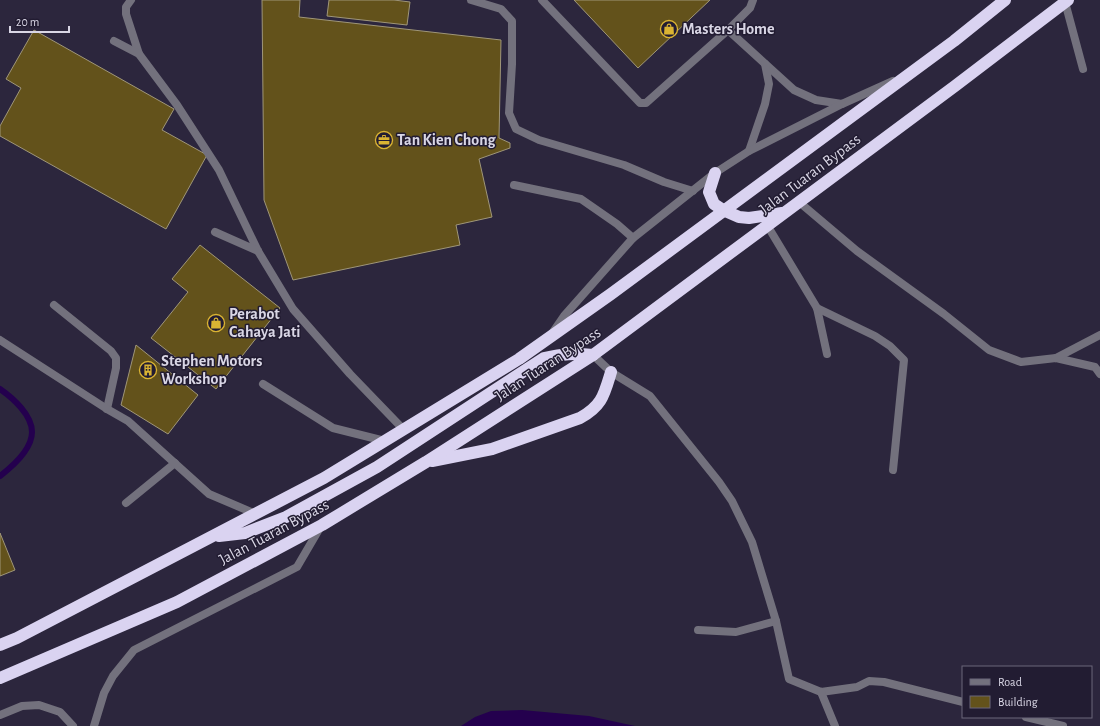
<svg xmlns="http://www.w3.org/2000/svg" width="1100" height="726" font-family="'Alegreya Sans',sans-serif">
<rect width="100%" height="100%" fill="#2c263d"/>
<path fill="#24004e" d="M522 710 589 716 635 726H461L475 717 491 711Z"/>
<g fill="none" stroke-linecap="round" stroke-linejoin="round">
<path stroke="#24004e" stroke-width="6" d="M0 389C13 398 32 415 32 432 32 449 13 466 0 476"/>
</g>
<g fill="#63521b" stroke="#9f9679">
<path d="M262 0H300L299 17 501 40 499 138 510 143V148L479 159 492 217 456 225 460 245 293 280 264 200Z"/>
<path d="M329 0H394L410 2 407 25 327 16Z"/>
<path d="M574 0H710L638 68Z"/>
<path d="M34 30 174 109 162 130 207 155 166 229 0 136V126L21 88 6 79Z"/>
<path d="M200 245 280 308 216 389 151 338 188 292 172 279Z"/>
<path d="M136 345 198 395 168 434 121 405Z"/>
<path d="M0 533 15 570 0 576Z"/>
</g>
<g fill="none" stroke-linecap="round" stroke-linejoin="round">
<g stroke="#73717d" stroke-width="8">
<path d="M131 0 126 7V14L139 54"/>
<path d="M542 0 640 103H646L728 30 794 90 816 100 842 104 893 81"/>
<path d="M1065 2 1083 69"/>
<path d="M728 30 750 8 753 0"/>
<path d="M114 41 139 54 177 105 219 170 258 251 293 309 350 374 404 430"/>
<path d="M749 151 765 104 769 84 765 64"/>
<path d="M514 185 581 199 617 224 633 238"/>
<path d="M799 202 857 251 944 314 989 350 1021 362 1056 358 1095 367 1100 374"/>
<path d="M767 225 817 308 827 354"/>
<path d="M215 232 258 251"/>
<path d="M54 305 111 351 116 358V368L107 409"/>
<path d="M817 308 875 336 890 346 904 360 893 470"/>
<path d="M553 332 564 316 633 238 715 173 749 151 842 104"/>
<path d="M1056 358 1100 335"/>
<path d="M263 384 333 428 385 441"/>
<path d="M126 503 175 463"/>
<path d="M698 630 736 632 776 621"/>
<path d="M0 715 22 706 39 705 60 712 73 726"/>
<path d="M94 726 104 693 113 676 134 650 297 567 321 526"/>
</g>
<g stroke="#73717d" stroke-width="8">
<path d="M471 0 501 9 512 21V64L509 113 516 129 539 140 624 165 664 182 693 191"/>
<path d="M0 340 107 409 128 421 209 494 256 514"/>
<path d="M593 355 611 372 650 396 719 482 732 501 752 542 776 621 789 679 821 692 857 687 869 681 884 682 963 702"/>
<path d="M821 692 835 726"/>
<path d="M1026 717 1063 726"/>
</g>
<g stroke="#dad3f1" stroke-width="12">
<path d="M715 173 709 192 714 204 723 210 739 217 749 218 782 213"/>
<path d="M432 461 492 449 580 418C602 406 604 395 611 372"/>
<path d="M219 536 245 533 286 517 377 467 544 358C563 354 574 353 593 355"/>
<path d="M0 645 17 638 324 478 519 359 611 294 954 41 1005 0"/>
<path d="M0 678 177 602 322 525 426 462 593 355 955 86 1068 0"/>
</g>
</g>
<defs>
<g id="shop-ring" transform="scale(0.9)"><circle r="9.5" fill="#221c32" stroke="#dab333" stroke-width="1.5"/><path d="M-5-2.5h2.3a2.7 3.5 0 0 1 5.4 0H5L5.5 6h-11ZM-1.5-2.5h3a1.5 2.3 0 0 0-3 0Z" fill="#dab333"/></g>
<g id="office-ring" transform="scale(0.9)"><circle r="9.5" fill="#221c32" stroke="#dab333" stroke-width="1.5"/><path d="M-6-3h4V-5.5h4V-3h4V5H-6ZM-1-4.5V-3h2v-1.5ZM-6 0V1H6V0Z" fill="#dab333"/></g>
<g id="building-ring" transform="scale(0.9)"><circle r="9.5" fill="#221c32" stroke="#dab333" stroke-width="1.5"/><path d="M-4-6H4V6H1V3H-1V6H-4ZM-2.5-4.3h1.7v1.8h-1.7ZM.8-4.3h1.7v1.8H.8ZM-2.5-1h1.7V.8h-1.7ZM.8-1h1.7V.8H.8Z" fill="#dab333"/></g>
</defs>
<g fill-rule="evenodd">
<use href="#shop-ring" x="669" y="29"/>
<use href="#office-ring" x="384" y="140"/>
<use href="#shop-ring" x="216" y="323"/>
<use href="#building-ring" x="148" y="370"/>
</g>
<g text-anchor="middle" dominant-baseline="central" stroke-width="3" stroke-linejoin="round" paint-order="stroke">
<g font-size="16" font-weight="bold" fill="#d9d6e5" stroke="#221c32" text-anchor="start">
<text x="682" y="29">Masters Home</text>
<text x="397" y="140">Tan Kien Chong</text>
<text x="229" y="314">Perabot<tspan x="229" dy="18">Cahaya Jati</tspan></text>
<text x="161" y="361">Stephen Motors<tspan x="161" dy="18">Workshop</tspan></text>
</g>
<g font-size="16" fill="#d9d6e5" stroke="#221c32">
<text transform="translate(810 174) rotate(-37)">Jalan Tuaran Bypass</text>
<text transform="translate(548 364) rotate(-33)">Jalan Tuaran Bypass</text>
<text transform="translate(274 532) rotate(-28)">Jalan Tuaran Bypass</text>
</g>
</g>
<rect x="962" y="666" width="130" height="52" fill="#221c32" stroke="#6b667a"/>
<rect x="970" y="679" width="20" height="6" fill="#73717d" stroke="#6b667a"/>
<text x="998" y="686" font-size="12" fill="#d9d6e5">Road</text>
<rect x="970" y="696" width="20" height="12" fill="#63521b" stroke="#6b667a"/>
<text x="998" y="706" font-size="12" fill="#d9d6e5">Building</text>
<path d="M10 26v6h59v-6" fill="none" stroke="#d9d6e5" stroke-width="2"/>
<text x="16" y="26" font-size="12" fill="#d9d6e5" stroke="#221c32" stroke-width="3" paint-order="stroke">20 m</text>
</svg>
